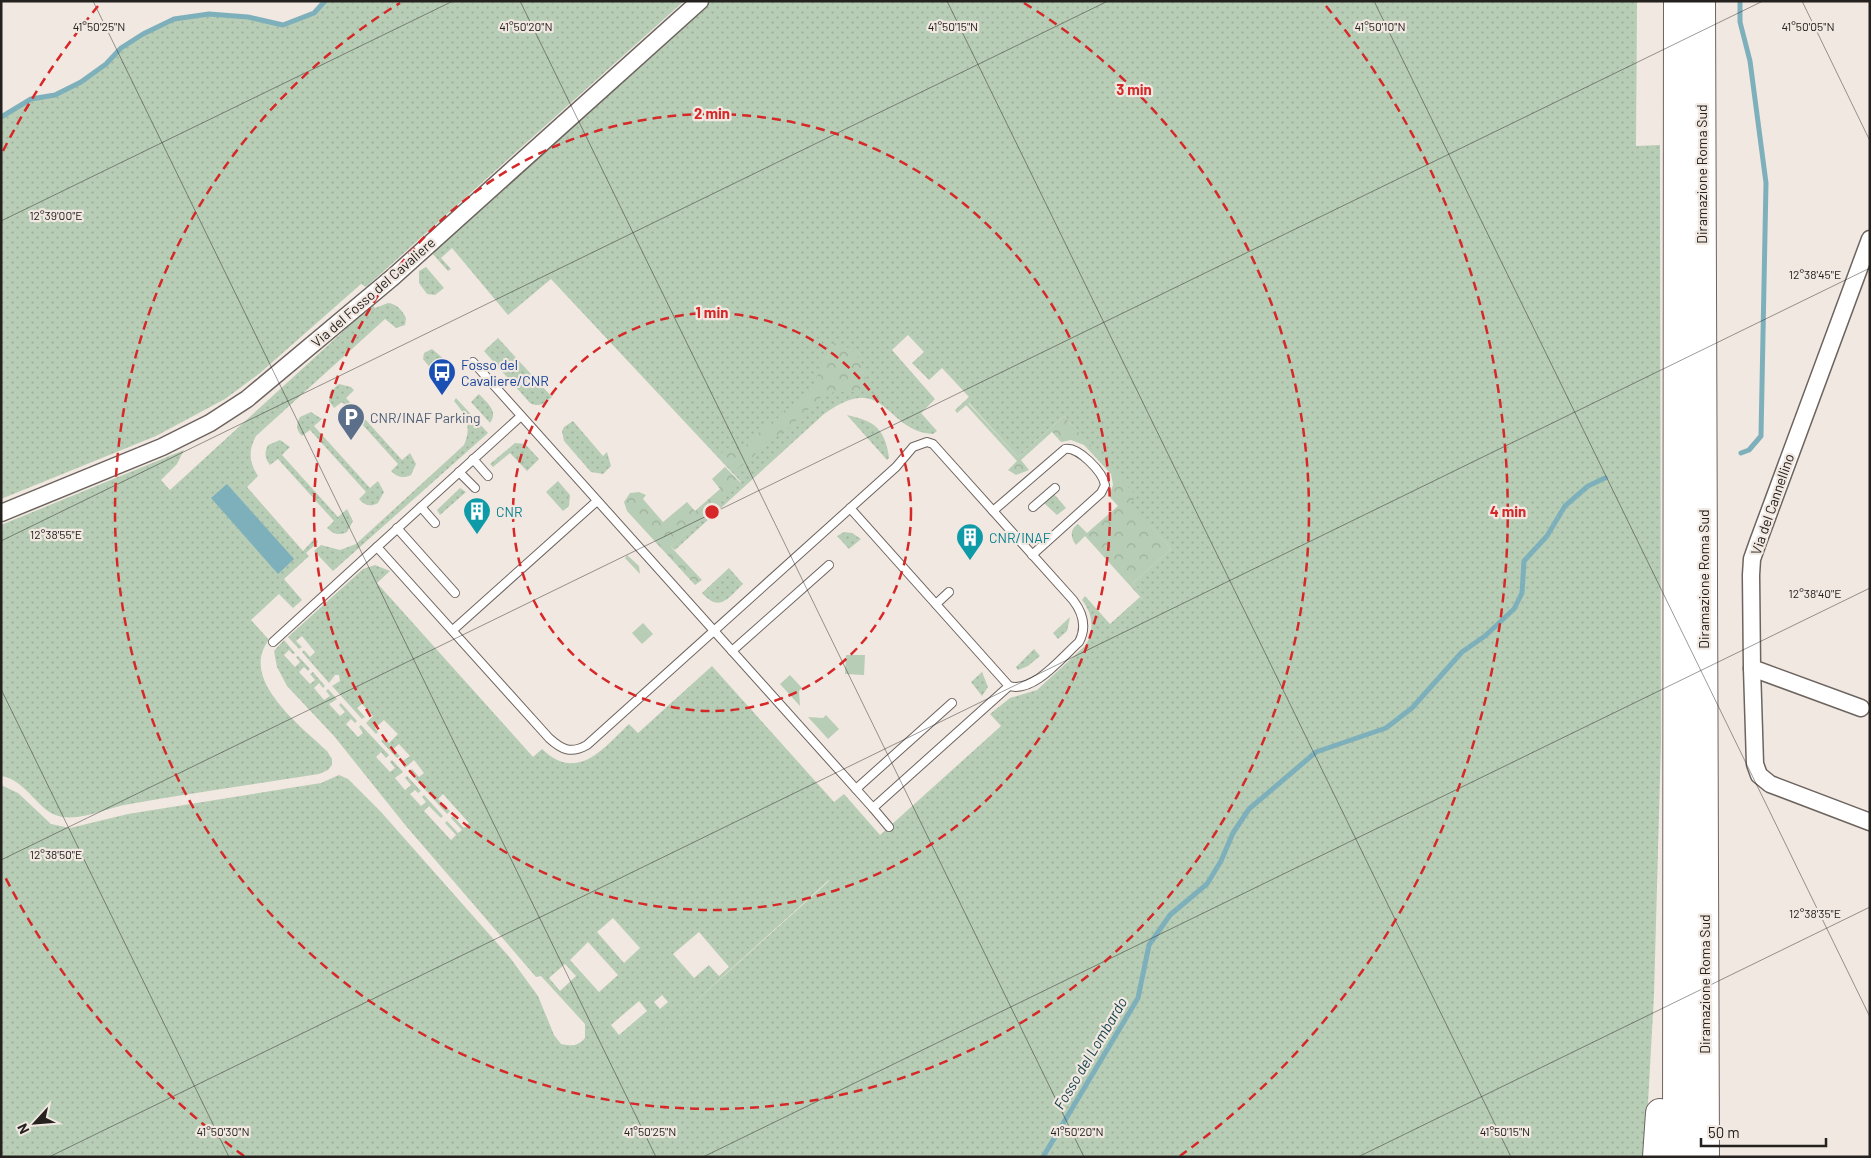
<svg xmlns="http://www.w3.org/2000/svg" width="1871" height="1158" font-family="Barlow,sans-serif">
<defs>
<pattern id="grass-dots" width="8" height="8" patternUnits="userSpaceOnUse" patternTransform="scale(1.25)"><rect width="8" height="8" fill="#b8cdb5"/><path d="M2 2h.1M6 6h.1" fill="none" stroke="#9eb09b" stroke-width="1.8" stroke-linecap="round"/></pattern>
<pattern id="forest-crowns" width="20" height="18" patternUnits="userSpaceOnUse" patternTransform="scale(1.25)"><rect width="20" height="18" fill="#b8cdb5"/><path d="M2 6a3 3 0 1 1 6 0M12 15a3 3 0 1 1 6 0" fill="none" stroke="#9eb09b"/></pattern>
</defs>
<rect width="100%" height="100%" fill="#f1e8e1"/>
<g fill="url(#grass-dots)" fill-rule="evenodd">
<path d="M325 1H684L366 287 361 284 260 373 225 399 156 436 1 499V117L31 99 55 95 81 82 106 64 121 48 143 34 174 19 209 14 248 17 283 25 314 13Z"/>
<path d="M709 1H1637L1636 146 1660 145V183L1661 742 1654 995 1645 1157H1V785L18 793 51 824 70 828 128 814 321 783 339 775 348 779 381 812 511 959 538 996 554 1035 561 1044C572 1046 577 1047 585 1038V1024L541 976 536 977 406 826 334 736 287 686 277 667 274 651 284 640 295 653 293 654 289 650 284 655 295 667 300 662 296 657 298 656 310 669 308 671 304 667 299 672 310 684 315 680 310 674 313 672 325 686 323 688 319 683 314 688 324 700 330 696 326 691 328 689 337 699 329 704 340 716 345 712 339 705 341 703 357 721 355 723 351 719 346 724 358 737 363 733 359 727 361 725 389 755 386 758 381 752 376 757 390 772 395 768 390 762 392 760 403 772 395 778 405 790 411 785 405 778 407 776 421 791 418 793 415 790 410 794 421 806 426 802 422 797 424 795 443 816 441 818 429 806 424 811 451 840 456 835 445 823 447 821 458 833 462 830 451 818 453 816 464 828 469 823 443 794 438 799 450 811 447 814 409 772 412 769 419 777 424 773 414 760 405 768 401 762 410 756 399 744 393 749 400 756 397 758 381 741 384 738 389 743 398 734 384 720 375 728 378 732 376 734 366 723 373 716 362 704 357 708 365 717 362 719 332 686 340 681 339 675H335L329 683 302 652 304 650 310 657 315 652 302 636 296 641 302 647 299 649 288 637 363 569 375 565 390 571 377 583 533 757 542 749C577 783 603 749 629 724L638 733 712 666 834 802 844 794 880 835 1001 726 990 714 1010 698 1037 690 1085 646C1095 631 1093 614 1082 600L1085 596 1110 624 1140 597 1143 600 1145 598 1133 583 1171 549 1129 503 1136 497 1064 416 1018 457 969 403 957 413 955 410 969 397 942 368 929 380 912 363 924 352 908 335 892 350 935 399 921 413 937 431 933 434C884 431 886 369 824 414L675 550 671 547 741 482 551 279 508 315 452 248 441 258 451 269 448 271 431 252ZM829 880V881L665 1029ZM613 918 640 948 624 963 597 932ZM699 932 729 967 719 976 709 965 694 978 673 954ZM588 942 618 975 599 992 570 960ZM565 964 576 976 560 991 549 978ZM662 995 668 1002 660 1009 654 1002ZM639 1001 647 1011 619 1035 611 1025Z"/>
<path d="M426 267 444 288 435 295 427 294 419 283V271Z"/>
<path d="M388 303C397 304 402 310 406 318L405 325 396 328 385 319 256 436C248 451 249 462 258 476L247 487 303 551 315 538 318 542 306 553 309 556 284 579 302 600 293 608 279 594 251 620 269 640C238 679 301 726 327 751L332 759V765L328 770 319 774C256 784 193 793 130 804 109 807 84 820 63 817 38 814 28 780 1 776V525L184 450 177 464 161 480 170 490 372 305 375 308Z"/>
<path d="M498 338 552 397C545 403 539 408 530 403L484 351Z"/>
<path d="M432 349 445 360 433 371 423 359 424 353Z"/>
<path d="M339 384 351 387 354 390 346 398 402 460 410 453 416 464 411 475C403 479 397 477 391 471L398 464 342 402 334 408 329 401 330 392Z"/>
<path d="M479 394C487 403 499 411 490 423L471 402Z"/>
<path d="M456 398 488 433 333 571 314 551 321 545 340 550 356 544 464 445C472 427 466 415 454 401Z"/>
<path d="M311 412 322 419 314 426 370 488 378 481 384 492 378 503C371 507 365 506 359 499L366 492 310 430 302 436C296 430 296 424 300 417Z"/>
<path d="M847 415C875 421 885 429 889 458L887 460Z"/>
<path d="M573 421 603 456 607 452 611 466 603 474 591 472 564 441 562 431 564 427Z"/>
<path d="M280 440 290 447 282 455 338 517 347 509 353 521 347 532C339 536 333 534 327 528L334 521 278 459 270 465C265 459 264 453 268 445Z"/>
<path d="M515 443 525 444 539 459 527 471 510 453 493 467 490 464Z"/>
<path d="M558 481 570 495 569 506 563 511 546 492Z"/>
<path d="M460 488 466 492 440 515 437 510Z"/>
<path d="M1054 494 1066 508 1057 515 1044 503Z"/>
<path d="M844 532 852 533 861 539 849 549 837 536Z"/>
<path d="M729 568 743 584C728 598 720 613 702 593Z"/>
<path d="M1070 617 1067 631 1058 639 1053 633Z"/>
<path d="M1034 649 1040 656 1028 666 1018 670 1016 667Z"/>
<path d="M982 672 988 687 982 696 971 682Z"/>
</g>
<g fill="url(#forest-crowns)">
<path d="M834 343C857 348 864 361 866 383L857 392H834L820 398 791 426 764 444 750 460 737 469 723 463 720 455 726 448 741 450 766 426 776 421 782 412 799 402 813 389 825 352Z"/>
<path d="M968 403 1018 457 1064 416 1137 497 1130 503 1171 549 1133 583 1146 598 1143 600 1085 536 1076 545C1070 537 1070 529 1078 524L1087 533 1118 506 1109 496 1113 485 1111 474 1084 445 1071 440 1061 442 1052 432 1021 460 1029 470 1016 475 1008 470 1017 461 966 405Z"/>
<path d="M725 467 741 483 671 547 702 580 695 585 627 511 624 502 630 493 639 492 646 495 643 499 663 522 687 502 695 511 720 489 712 479Z"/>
</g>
<g fill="#b8cdb5">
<path d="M627 555 639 566 640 574 625 558Z"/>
<path d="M643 623 653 634 642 644 632 633Z"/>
<path d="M846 655H865L864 675 845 674Z"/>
<path d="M790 675 802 688 799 691 800 706 780 684Z"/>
<path d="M826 715 839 729 828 739 808 717 823 718Z"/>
</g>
<path fill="#7eb0bc" d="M227 484 294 559 278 574 211 498Z"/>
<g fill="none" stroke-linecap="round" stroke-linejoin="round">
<g stroke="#7eb0bc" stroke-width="5">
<path d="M1740 1V22L1750 61 1766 183 1761 436 1749 450 1741 453"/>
<path d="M1 117 31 99 55 95 81 82 106 64 121 48 143 34 174 19 209 14 248 17 283 25 314 13 325 1"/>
<path d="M1043 1157 1138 998 1149 945 1170 915 1207 884 1221 861 1233 833 1249 809 1316 752 1386 728 1412 708 1462 652 1485 636 1514 609 1522 593 1524 561 1547 536 1565 506 1588 486 1605 478"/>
</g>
<g stroke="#6d645f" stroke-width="10">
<g id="service">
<path d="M473 362 873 808 1009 686"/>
<path d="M521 416 377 547 549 738C562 750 571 754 587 745L896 467 913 447 927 442 933 444 1073 600C1083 613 1087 627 1079 642 1061 658 1034 693 1009 686L850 508"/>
<path d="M473 459 488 476"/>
<path d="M459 472 475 488"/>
<path d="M421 507 435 523"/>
<path d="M1033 507 1055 488"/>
<path d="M993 511 1065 449C1078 446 1103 472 1105 485L1101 493 1032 555"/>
<path d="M397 528 455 593"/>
<path d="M936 604 949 592"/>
<path d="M453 630 597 501"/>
<path d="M273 642 377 547"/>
<path d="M732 651 829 565"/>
<path d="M856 789 952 703"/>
<path d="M873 808 889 827"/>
</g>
</g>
<g stroke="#6d645f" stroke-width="19">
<g id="minor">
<path d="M1 513 162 447 210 423 247 399 393 277 700 1"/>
<path d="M1752 668 1755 764 1759 775 1770 784 1870 822"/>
<path d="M1861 708 1752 668 1751 575 1752 559 1758 542 1870 239"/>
</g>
</g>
<g stroke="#6d645f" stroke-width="30">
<g id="motorway">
<path d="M1701 1 1705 1157"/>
<path d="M1657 1157 1660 1113"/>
<path d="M1677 1157 1678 1"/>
</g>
</g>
<use href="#service" stroke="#fff" stroke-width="8"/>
<use href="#minor" stroke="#fff" stroke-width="16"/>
<use href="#motorway" stroke="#fff" stroke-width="28"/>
</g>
<path fill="none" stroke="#25211f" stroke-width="1" stroke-opacity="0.45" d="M93 1 656 1157M520 1 1084 1157M947 1 1511 1157M1374 1 1870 1017M1802 1 1870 141M1 221 453 1M1 541 1108 1M1 689 229 1157M1 860 1763 1M49 1157 1870 268M703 1157 1870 588M1358 1157 1870 907"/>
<g fill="none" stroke="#d62828" stroke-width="2.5" stroke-dasharray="9 6">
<circle cx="712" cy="512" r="199"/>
<circle cx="712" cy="512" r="398"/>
<path d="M1024 3A597 597 0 1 1 400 3"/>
<path d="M244 1156A796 796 0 0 1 3 873M3 151A796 796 0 0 1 98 6M1326 6A796 796 0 0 1 1180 1156"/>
</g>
<defs>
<g id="bus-pin" transform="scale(1.4375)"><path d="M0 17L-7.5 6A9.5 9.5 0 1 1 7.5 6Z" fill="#1a4fb4" stroke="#f1e8e1"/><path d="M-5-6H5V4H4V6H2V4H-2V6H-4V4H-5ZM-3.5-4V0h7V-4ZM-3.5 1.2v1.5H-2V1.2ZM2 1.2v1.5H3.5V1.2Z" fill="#fff"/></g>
<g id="parking-pin" transform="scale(1.4375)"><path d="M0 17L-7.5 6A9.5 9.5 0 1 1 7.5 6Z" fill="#5c6f8a" stroke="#f1e8e1"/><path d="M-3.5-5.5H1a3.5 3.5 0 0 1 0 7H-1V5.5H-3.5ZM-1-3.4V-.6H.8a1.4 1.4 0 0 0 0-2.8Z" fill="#fff"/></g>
<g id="building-pin" transform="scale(1.4375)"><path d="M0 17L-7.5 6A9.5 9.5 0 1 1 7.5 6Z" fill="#0f9aa8" stroke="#f1e8e1"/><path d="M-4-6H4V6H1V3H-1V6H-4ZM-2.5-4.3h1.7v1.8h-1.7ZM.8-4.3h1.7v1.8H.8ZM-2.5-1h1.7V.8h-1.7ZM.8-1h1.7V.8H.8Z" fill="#fff"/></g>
</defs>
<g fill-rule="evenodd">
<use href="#bus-pin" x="442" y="372"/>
<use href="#parking-pin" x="351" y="417"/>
<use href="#building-pin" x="477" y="511"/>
<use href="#building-pin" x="970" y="537"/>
</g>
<g text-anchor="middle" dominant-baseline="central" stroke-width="4.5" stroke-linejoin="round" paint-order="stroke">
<g font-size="14" fill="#25211f" stroke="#f1e8e1">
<text transform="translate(1701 174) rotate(-90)">Diramazione Roma Sud</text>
<text transform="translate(373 292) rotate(-41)">Via del Fosso del Cavaliere</text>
<text transform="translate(1772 504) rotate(-71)">Via del Cannellino</text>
<text transform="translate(1703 579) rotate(-90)">Diramazione Roma Sud</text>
<text transform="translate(1704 984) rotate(-90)">Diramazione Roma Sud</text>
</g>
<g font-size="14" fill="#164399" stroke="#f1e8e1" text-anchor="start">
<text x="461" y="364">Fosso del<tspan x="461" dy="16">Cavaliere/CNR</tspan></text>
</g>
<g font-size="14" fill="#4e5e75" stroke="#f1e8e1" text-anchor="start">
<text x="370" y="417">CNR/INAF Parking</text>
</g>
<g font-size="14" fill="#0d838f" stroke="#f1e8e1" text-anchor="start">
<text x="496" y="511">CNR</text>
<text x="989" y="537">CNR/INAF</text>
</g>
<g font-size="15" font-style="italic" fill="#17444d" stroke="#f1e8e1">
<text transform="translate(1090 1053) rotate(-59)">Fosso del Lombardo</text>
</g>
</g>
<g font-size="12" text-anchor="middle" fill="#25211f" stroke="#f1e8e1" stroke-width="4.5" stroke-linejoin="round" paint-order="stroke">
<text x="526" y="31">41°50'20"N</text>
<text x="953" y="31">41°50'15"N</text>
<text x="99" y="31">41°50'25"N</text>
<text x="1380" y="31">41°50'10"N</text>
<text x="1808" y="31">41°50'05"N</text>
<text x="56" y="220">12°39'00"E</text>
<text x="1815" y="279">12°38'45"E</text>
<text x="56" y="539">12°38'55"E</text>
<text x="1815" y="598">12°38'40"E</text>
<text x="56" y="859">12°38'50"E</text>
<text x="1815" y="918">12°38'35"E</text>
<text x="223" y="1136">41°50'30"N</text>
<text x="650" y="1136">41°50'25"N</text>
<text x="1077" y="1136">41°50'20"N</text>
<text x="1505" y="1136">41°50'15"N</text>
</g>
<circle cx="712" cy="512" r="8" fill="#d62828" stroke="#f1e8e1" stroke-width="2.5"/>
<g font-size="15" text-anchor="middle" font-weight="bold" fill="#d62828" stroke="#f1e8e1" stroke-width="4.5" stroke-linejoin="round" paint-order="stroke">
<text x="1134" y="95">3 min</text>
<text x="712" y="119">2 min</text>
<text x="712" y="318">1 min</text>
<text x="1508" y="517">4 min</text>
</g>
<rect width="1871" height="1158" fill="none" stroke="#25211f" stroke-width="5"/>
<g transform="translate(35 1123) rotate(244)" stroke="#f1e8e1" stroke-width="4" paint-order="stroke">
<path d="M0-4L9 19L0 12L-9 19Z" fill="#25211f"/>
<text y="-8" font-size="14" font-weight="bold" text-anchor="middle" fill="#25211f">N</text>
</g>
<path d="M1701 1138v8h125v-8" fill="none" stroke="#25211f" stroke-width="2.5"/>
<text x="1708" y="1138" font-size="15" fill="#25211f" stroke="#f1e8e1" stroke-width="4" paint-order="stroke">50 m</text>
</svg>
